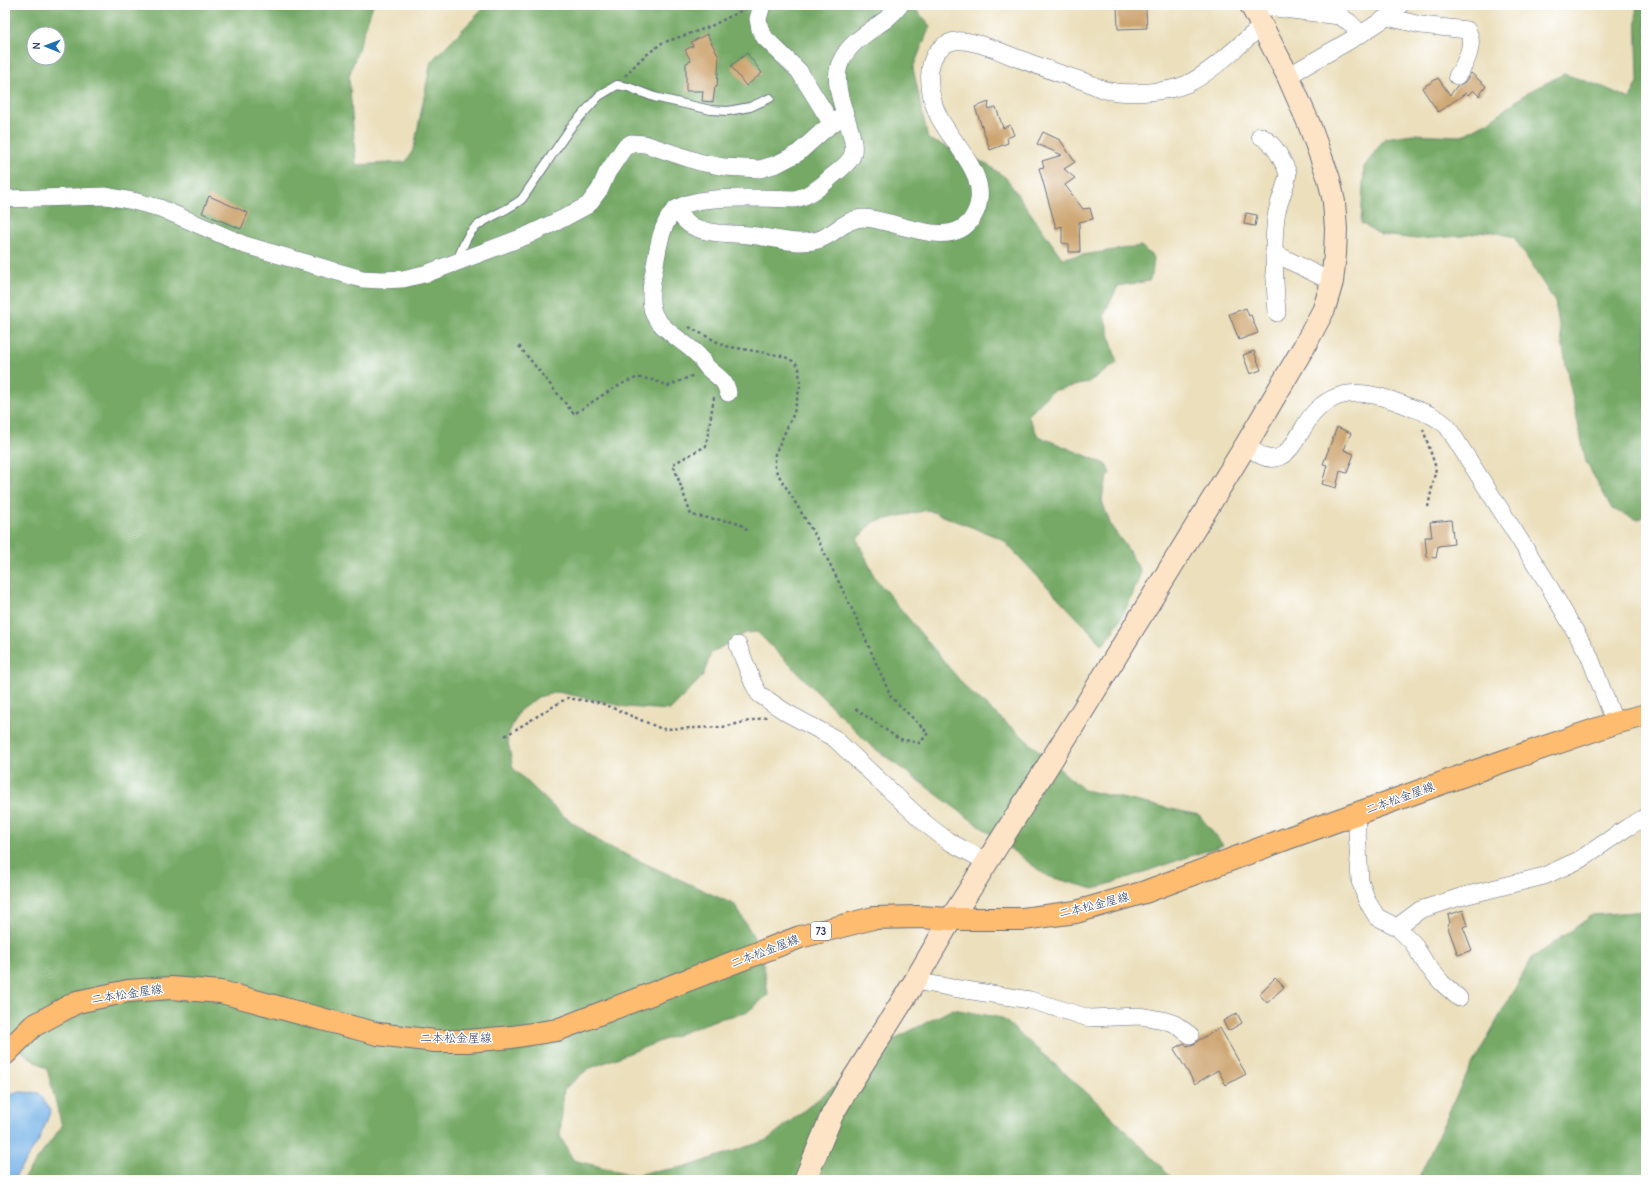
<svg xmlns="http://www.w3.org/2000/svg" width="1651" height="1185" font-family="'Comic Neue','Klee One',sans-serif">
<rect width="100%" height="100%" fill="#fff"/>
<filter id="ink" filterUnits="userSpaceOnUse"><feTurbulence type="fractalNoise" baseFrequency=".025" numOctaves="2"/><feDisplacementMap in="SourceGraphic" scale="8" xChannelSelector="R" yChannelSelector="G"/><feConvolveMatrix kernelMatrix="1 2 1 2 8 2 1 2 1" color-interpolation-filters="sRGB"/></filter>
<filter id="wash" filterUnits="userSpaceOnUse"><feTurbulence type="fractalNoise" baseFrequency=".012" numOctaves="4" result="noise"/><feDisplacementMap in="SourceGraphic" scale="16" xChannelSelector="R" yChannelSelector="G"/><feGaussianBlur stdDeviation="0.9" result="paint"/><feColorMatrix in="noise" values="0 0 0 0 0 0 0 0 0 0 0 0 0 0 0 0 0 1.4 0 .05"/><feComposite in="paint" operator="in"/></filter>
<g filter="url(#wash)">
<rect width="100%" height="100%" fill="#ebdfbc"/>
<g fill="#74a965" stroke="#486c62" fill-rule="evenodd">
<path d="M5 5H373L349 76 356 165 406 162 414 148 431 61 487 5H912L930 26 913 68 928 139 987 164 1006 178 1062 258 1141 246 1154 258 1152 275 1149 281 1118 286 1104 315 1117 363 1087 383 1052 391 1028 416 1038 436 1106 464 1110 473 1104 486 1102 501 1111 526 1127 548 1141 572C1131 602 1122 619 1103 645L1002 539 928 510 873 522 857 539 875 578 967 689 1084 790 1199 815 1223 845 1094 889 1047 876 870 745 757 632 746 633 711 653 703 676 670 710 626 707 558 692 538 697 519 711 507 737 513 768 561 814 603 844 735 905 762 951 768 995 746 1013 718 1019 588 1069 564 1089 560 1136 573 1160 633 1175 689 1166 767 1140 892 1040 953 1009 1002 1018 1095 1100 1175 1180H22L62 1126 47 1069 12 1045H5ZM34 34H58V58H34Z"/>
<path d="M1636 5H1646V514L1638 520 1612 509 1586 462 1568 376 1555 302 1514 237 1489 231 1462 236 1417 239 1381 235 1361 223 1364 167 1385 138 1412 134 1461 136 1488 122 1528 92 1564 74 1601 86 1630 99 1638 82Z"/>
<path d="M1646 911V1180H1418L1463 1081 1532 958 1593 915Z"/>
</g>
<path fill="#74b2e7" stroke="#4870a2" d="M20 1092 39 1093 51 1110 39 1140 13 1180H5V1097L6 1096Z"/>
<g id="blocks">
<g fill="#cda571">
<path d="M1117 5H1141V9H1146L1147 28 1118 29Z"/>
<path d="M707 34 719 57 717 87H715L713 102 702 101 703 91H686V63L691 61 685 50 693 46 691 42Z"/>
<path d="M747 53 762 73 746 86 731 66Z"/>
<path d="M1471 73 1486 86 1479 96 1473 90 1468 95 1466 93 1438 112 1422 88 1438 78 1450 95 1457 86 1465 82Z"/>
<path d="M989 102 988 109 996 107 1003 128 1010 125 1014 135 1007 138 1008 143 990 150 975 107Z"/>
<path d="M1043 132 1060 140 1075 162 1064 169 1075 178 1065 185 1083 209 1090 208 1093 219 1079 222 1080 252H1069V244L1062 243V226L1056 228 1039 168 1044 167 1042 161 1062 155 1037 144Z"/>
<path d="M209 196 248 213 241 229 202 213Z"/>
<path d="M1246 213 1257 215 1255 226 1244 224Z"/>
<path d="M1246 308 1249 316 1251 315 1258 333 1239 340 1229 314Z"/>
<path d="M1254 351 1261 370 1250 374 1243 355Z"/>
<path d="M1337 427 1351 433 1344 450 1354 454 1347 473 1340 471 1336 488 1322 484 1327 465 1323 464Z"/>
<path d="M1451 520 1454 544 1438 546 1436 558 1427 557 1425 537H1432L1430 522Z"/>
<path d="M1463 910 1468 925 1463 927 1472 950 1458 955 1447 925 1450 923 1448 915Z"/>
<path d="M1275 978 1284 987 1267 1003 1259 994Z"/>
<path d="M1237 1013 1242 1023 1228 1031 1223 1021Z"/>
<path d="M1220 1028 1246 1074 1226 1085 1218 1070 1195 1084 1174 1049 1184 1043 1187 1046 1194 1044 1199 1040Z"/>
</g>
</g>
</g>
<g filter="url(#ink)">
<use href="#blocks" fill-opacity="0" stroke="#646d7f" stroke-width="1"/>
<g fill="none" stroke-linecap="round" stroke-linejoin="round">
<g stroke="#646d7f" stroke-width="10">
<g id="lane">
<path d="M1343 17 1344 5"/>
<path d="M457 261C461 252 464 241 470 233 480 219 508 211 522 199L571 127 599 96 617 85 628 87 654 97 711 110 728 111 750 107 770 98"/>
</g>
</g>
<g stroke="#646d7f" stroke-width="18">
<g id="street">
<path d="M762 5 758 19 760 29 765 38 799 71 832 124"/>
<path d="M1251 5 1339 16 1349 22 1361 34"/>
<path d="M1387 17 1421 25 1467 30C1476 44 1465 65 1457 76"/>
<path d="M1288 76 1361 34 1387 17 1400 5"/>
<path d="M1260 136C1274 142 1282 159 1288 173 1286 188 1278 202 1276 217 1272 249 1275 281 1277 313"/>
<path d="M5 199 106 196 133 201 160 208 245 245 362 279 382 280 403 279 428 273 526 236 562 219 588 205 600 189 607 173 624 148 631 143 645 144 699 162 724 167 760 169 777 164 798 153 824 130 844 115"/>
<path d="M676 209C681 216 686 223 694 227 712 235 731 233 749 235 771 237 796 246 818 240 834 235 846 218 864 218 894 219 952 253 973 217 995 180 955 148 939 117 928 96 921 52 951 42 964 37 996 49 1009 55 1035 65 1060 74 1086 82 1094 85 1102 90 1110 91 1131 95 1168 92 1187 84 1211 73 1241 43 1262 26"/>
<path d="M1274 253 1332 282"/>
<path d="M728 393C726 380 717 377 708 368 704 364 701 358 697 354 684 341 667 334 656 318 647 305 652 280 655 265 658 248 661 227 672 213 688 192 769 199 795 199 810 196 821 187 831 177 838 171 846 166 851 158 863 139 826 91 841 61 850 42 869 32 885 20 891 15 896 11 900 5"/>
<path d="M1246 445C1255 451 1264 461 1276 458 1292 455 1302 427 1312 415 1340 382 1376 393 1410 407 1426 413 1434 415 1447 426L1543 576 1589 655 1615 723"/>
<path d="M738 645 753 683 759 694 787 713 834 738 926 824 948 841 987 862"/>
<path d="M1356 814 1360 881 1367 901 1377 917 1397 927 1413 943 1426 964 1442 983 1459 998"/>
<path d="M1397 927 1420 910 1460 897 1544 876 1579 860 1628 827 1646 817"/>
<path d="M915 981 953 988 1030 1000 1089 1018 1140 1016 1163 1020 1175 1024 1190 1035"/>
</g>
</g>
<g stroke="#646d7f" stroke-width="24">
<path id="secondary" d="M805 1180 832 1115 847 1089 915 981 951 919 1078 718 1246 445 1305 345 1324 309 1332 282 1335 254 1336 229 1334 202 1329 179 1309 124 1288 76 1251 5"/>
</g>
<g stroke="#646d7f" stroke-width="24">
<path id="primary" d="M5 1054 33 1026 77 1002 128 991 171 988 221 992 378 1034 435 1041H468L512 1037 557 1030 800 937 873 918 919 917 951 919H1023L1076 912 1145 892 1291 837 1504 761 1615 723 1646 715"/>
</g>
<g stroke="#646d7f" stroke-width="2.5" stroke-dasharray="3 3" stroke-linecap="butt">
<path d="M625 76 641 59 662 43 709 27 745 9"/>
<path d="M689 327 725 346 783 356 795 362 799 368 800 386 794 413 775 454V469L819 542 855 615 891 697 928 733 920 743 899 739 853 707"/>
<path d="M519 346 574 414C587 406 625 378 639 378 649 378 659 382 668 386L694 375"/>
<path d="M714 397 706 446 673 464 691 515 739 523 749 532"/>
<path d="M1423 429 1436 468 1428 507"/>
<path d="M505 736 567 698 601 703 662 729 723 727 767 717"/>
</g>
<use href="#lane" stroke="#fff" stroke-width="8"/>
<use href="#street" stroke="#fff" stroke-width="17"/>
<use href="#secondary" stroke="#fee4c6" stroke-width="22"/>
<use href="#primary" stroke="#fdbc70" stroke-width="22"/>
</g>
</g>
<g text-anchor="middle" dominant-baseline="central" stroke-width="3" stroke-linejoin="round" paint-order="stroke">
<rect fill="#fff" stroke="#5f6d8e" stroke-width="1" x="811" y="922" width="20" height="18" rx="3"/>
<g font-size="11" font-weight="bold" fill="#1b2f5e">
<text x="821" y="931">73</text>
</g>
<g font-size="12" fill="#1b2f5e" stroke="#fff">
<text transform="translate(1400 798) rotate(-20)">二本松金屋線</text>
<text transform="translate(1094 905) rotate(-14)">二本松金屋線</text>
<text transform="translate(765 951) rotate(-21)">二本松金屋線</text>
<text transform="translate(127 994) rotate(-9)">二本松金屋線</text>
<text x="456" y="1038">二本松金屋線</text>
</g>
</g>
<rect width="1651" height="1185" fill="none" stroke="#fff" stroke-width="20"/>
<g transform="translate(46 46) rotate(271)"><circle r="19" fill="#ffffff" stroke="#a4acbf"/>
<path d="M0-3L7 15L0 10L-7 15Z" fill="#1f6fb2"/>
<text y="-6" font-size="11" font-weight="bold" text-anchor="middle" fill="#1b2f5e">N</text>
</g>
</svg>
